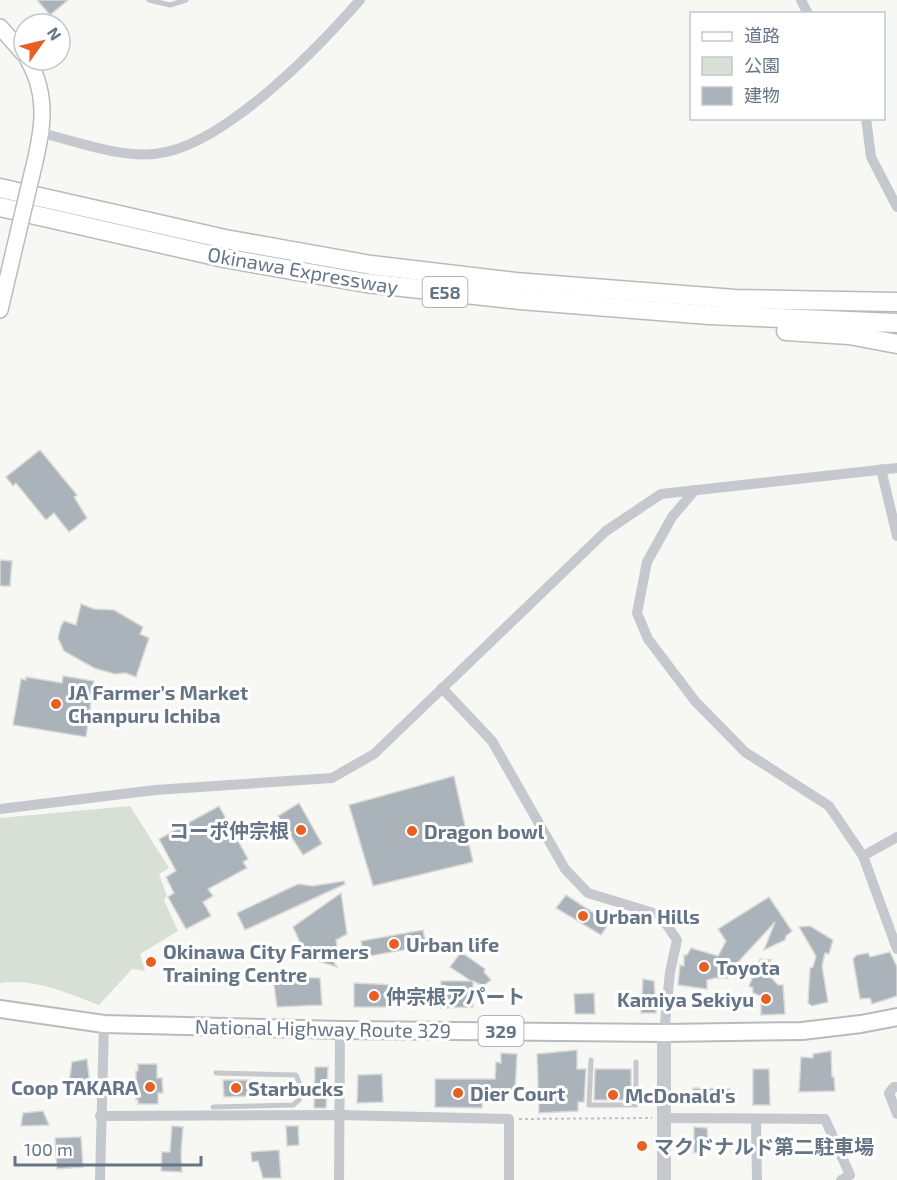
<svg xmlns="http://www.w3.org/2000/svg" width="897" height="1180" font-family="'Exo 2','Noto Sans JP',sans-serif">
<rect width="100%" height="100%" fill="#f7f7f4"/>
<path fill="#d8dfd5" d="M130 806 169 868 159 874 167 896 164 900 178 931 140 954 145 971 132 969 99 1005C66 993 35 978 0 983V818Z"/>
<g fill="#abb3ba" stroke="#d9d9d7" stroke-width="1.5">
<path d="M37 0H68L50 15Z"/>
<path d="M40 450 77 495 74 497 87 518 69 532 54 513 46 520 16 483 13 486 6 477Z"/>
<path d="M0 560 12 561 10 586H0Z"/>
<path d="M81 604 94 609 114 610 143 627 140 634 149 638 136 677 126 673 115 674 94 668 64 651 58 638 61 626 64 621 76 625Z"/>
<path d="M63 676 94 681 86 737 13 725 21 679 26 680V677L62 683Z"/>
<path d="M454 776 473 862 373 886 349 805Z"/>
<path d="M299 803 322 844 303 855 278 816Z"/>
<path d="M219 806 248 859 243 862 247 868 208 889 213 896 203 902 211 916 186 929 168 897 174 893 166 877 176 871 159 839Z"/>
<path d="M344 881 345 884 245 930 237 913 298 884 313 886Z"/>
<path d="M341 893 347 934 336 940 337 946 331 958 337 967 315 960 307 953H305L293 927Z"/>
<path d="M566 895 609 923 601 935 556 908Z"/>
<path d="M769 897 792 931 786 936 785 940 764 950 775 922 728 973V978H715L707 980V989L678 985 680 965 684 966V955H687L691 948 718 956 726 941 718 929Z"/>
<path d="M810 926 833 940 829 954 825 953 822 966 828 1002 812 1006 808 1003 810 968 813 967 816 956 799 927Z"/>
<path d="M423 930 426 946 364 957 361 941Z"/>
<path d="M461 952 485 969 484 972 491 980 483 986 473 981V1007L441 1008V981H471L450 967Z"/>
<path d="M890 952 897 967V996L872 1004 870 998 860 999 853 959 857 955 868 953 870 957Z"/>
<path d="M760 959 771 960 765 971 778 985H783L785 1014 761 1015V996L753 993V988L749 986Z"/>
<path d="M273 977 320 978 322 1005 277 1007Z"/>
<path d="M643 979 654 981 656 1013H641Z"/>
<path d="M354 983 394 985V1007H354Z"/>
<path d="M594 993 595 1014H575L574 994Z"/>
<path d="M577 1050V1069H586L584 1102H578V1111L539 1113 537 1054Z"/>
<path d="M831 1051 832 1077H834L835 1091 799 1092 801 1057 813 1058V1054Z"/>
<path d="M501 1053 517 1054 515 1093 482 1092V1108L435 1107V1079H495L496 1062 501 1063Z"/>
<path d="M87 1059 90 1085 68 1091 72 1062Z"/>
<path d="M138 1064H157V1078H162L163 1093H158V1104H138V1100H136V1071H138Z"/>
<path d="M315 1067H328L326 1108H314Z"/>
<path d="M595 1069H631V1100H594Z"/>
<path d="M753 1069H769L770 1105H753Z"/>
<path d="M382 1074 383 1102 357 1103 358 1075Z"/>
<path d="M223 1080H257V1096L224 1097Z"/>
<path d="M693 1088 730 1089V1099L693 1098Z"/>
<path d="M43 1111 49 1125 21 1126 23 1113Z"/>
<path d="M172 1126 183 1127 181 1152 182 1172 161 1171 162 1152H170Z"/>
<path d="M286 1126H298L299 1145 287 1146Z"/>
<path d="M694 1127 707 1128 709 1151 694 1153Z"/>
<path d="M81 1137 83 1167 57 1169 55 1138Z"/>
<path d="M279 1150 281 1178H263L258 1161 252 1162 251 1152Z"/>
</g>
<g fill="none" stroke-linecap="round" stroke-linejoin="round">
<g stroke="#b7bcc1" stroke-width="18">
<g id="secondary">
<path d="M0 27 24 54"/>
<path d="M28 60C50 98 42 134 32 174"/>
<path d="M0 310 19 229"/>
</g>
</g>
<g stroke="#b7bbbe" stroke-width="20">
<path id="trunk" d="M0 1009 104 1024 340 1030 664 1033 802 1031 861 1024 897 1017"/>
</g>
<g stroke="#b7bbbe" stroke-width="21">
<g id="motorway">
<path d="M0 188 225 239 371 265 515 282 735 299 897 302"/>
<path d="M0 207 224 258 366 283 520 300 709 315 897 323"/>
<path d="M786 331 849 335 897 344"/>
</g>
</g>
<path stroke="#bec1c3" stroke-width="2" stroke-dasharray="3 3" stroke-linecap="butt" d="M519 1119 652 1118"/>
<g stroke="#c5c8cc" stroke-width="5">
<path d="M149 0 170 5 186 0"/>
<path d="M591 1060 589 1105H636V1062"/>
<path d="M213 1107 293 1105 299 1100V1082L296 1075 216 1073"/>
</g>
<g stroke="#c5c8cc" stroke-width="10">
<path d="M801 0 808 14"/>
<path d="M866 118 871 157 897 207"/>
<path d="M42 133C78 142 117 157 154 154 221 149 317 49 360 0"/>
<path d="M881 469 897 536"/>
<path d="M695 490 672 517 647 562 637 613 648 639 695 701 745 752 829 806 863 856"/>
<path d="M442 688 492 741 565 869 588 893 660 915 677 940 670 972 664 1033"/>
<path d="M0 809 155 790 332 778 374 754 606 531 661 494 897 468"/>
<path d="M897 837 863 856 897 949"/>
<path d="M897 1087H894L889 1093 897 1114"/>
<path d="M100 1116 340 1115 509 1119V1180"/>
<path d="M664 1118 825 1119 850 1175 841 1180"/>
<path d="M756 1120 757 1180"/>
<path d="M100 1180 104 1024"/>
<path d="M339 1180 340 1030"/>
</g>
<path stroke="#c5c8cc" stroke-width="14" d="M664 1033V1180"/>
<use href="#secondary" stroke="#fff" stroke-width="15"/>
<use href="#trunk" stroke="#fff" stroke-width="16"/>
<use href="#motorway" stroke="#fff" stroke-width="18"/>
<g stroke="#b7bcc1" stroke-width="18" stroke-linecap="butt">
<path id="secondary-bridge" d="M19 229 32 174"/>
</g>
<use href="#secondary-bridge" stroke="#fff" stroke-width="15"/>
</g>
<g fill="#e85f23" stroke="#fff" stroke-width="2">
<circle cx="56" cy="704" r="6"/>
<circle cx="301" cy="830" r="6"/>
<circle cx="412" cy="831" r="6"/>
<circle cx="583" cy="916" r="6"/>
<circle cx="394" cy="944" r="6"/>
<circle cx="151" cy="962" r="6"/>
<circle cx="704" cy="967" r="6"/>
<circle cx="374" cy="996" r="6"/>
<circle cx="766" cy="999" r="6"/>
<circle cx="150" cy="1087" r="6"/>
<circle cx="236" cy="1088" r="6"/>
<circle cx="458" cy="1093" r="6"/>
<circle cx="613" cy="1095" r="6"/>
<circle cx="642" cy="1146" r="6"/>
</g>
<g text-anchor="middle" dominant-baseline="central" stroke-width="6" stroke-linejoin="round" paint-order="stroke">
<g fill="#fff" stroke="#939eaa" stroke-width="1.5">
<rect x="422.5" y="277" width="45" height="30" rx="4.5"/>
<rect x="478.5" y="1016" width="45" height="30" rx="4.5"/>
</g>
<g font-size="18" font-weight="bold" fill="#657586">
<text x="445" y="292">E58</text>
<text x="501" y="1031">329</text>
</g>
<g font-size="20" fill="#657586" stroke="#fff">
<text transform="translate(303 270) rotate(10)">Okinawa Expressway</text>
<text transform="translate(323 1028) rotate(1)">National Highway Route 329</text>
</g>
<g font-size="20" font-weight="bold" fill="#657586" stroke="#fff" text-anchor="start">
<text x="68" y="692">JA Farmer’s Market<tspan x="68" dy="23">Chanpuru Ichiba</tspan></text>
<text x="289" y="830" text-anchor="end">コーポ仲宗根</text>
<text x="424" y="831">Dragon bowl</text>
<text x="595" y="916">Urban Hills</text>
<text x="406" y="944">Urban life</text>
<text x="163" y="951">Okinawa City Farmers<tspan x="163" dy="23">Training Centre</tspan></text>
<text x="716" y="967">Toyota</text>
<text x="386" y="996">仲宗根アパート</text>
<text x="754" y="999" text-anchor="end">Kamiya Sekiyu</text>
<text x="138" y="1087" text-anchor="end">Coop TAKARA</text>
<text x="248" y="1088">Starbucks</text>
<text x="470" y="1093">Dier Court</text>
<text x="625" y="1095">McDonald's</text>
<text x="654" y="1146">マクドナルド第二駐車場</text>
</g>
</g>
<rect x="690" y="12" width="195" height="108" fill="#ffffff" stroke="#c1c8cf" stroke-width="1.5"/>
<rect x="702" y="32" width="30" height="9" fill="#ffffff" stroke="#c1c8cf" stroke-width="1.5"/>
<text x="744" y="42" font-size="18" fill="#657586">道路</text>
<rect x="702" y="57" width="30" height="18" fill="#d8dfd5" stroke="#c1c8cf" stroke-width="1.5"/>
<text x="744" y="72" font-size="18" fill="#657586">公園</text>
<rect x="702" y="87" width="30" height="18" fill="#abb3ba" stroke="#c1c8cf" stroke-width="1.5"/>
<text x="744" y="102" font-size="18" fill="#657586">建物</text>
<g transform="translate(42 42) rotate(56)"><circle r="28" fill="#ffffff" stroke="#c1c8cf" stroke-width="1.5"/>
<path d="M0-4.5L10 22L0 15L-10 22Z" fill="#e85f23"/>
<text y="-9" font-size="16" font-weight="bold" text-anchor="middle" fill="#657586">N</text>
</g>
<path d="M15 1156v9h186v-9" fill="none" stroke="#657586" stroke-width="3"/>
<text x="24" y="1156" font-size="18" fill="#657586" stroke="#ffffff" stroke-width="4.5" paint-order="stroke">100 m</text>
</svg>
